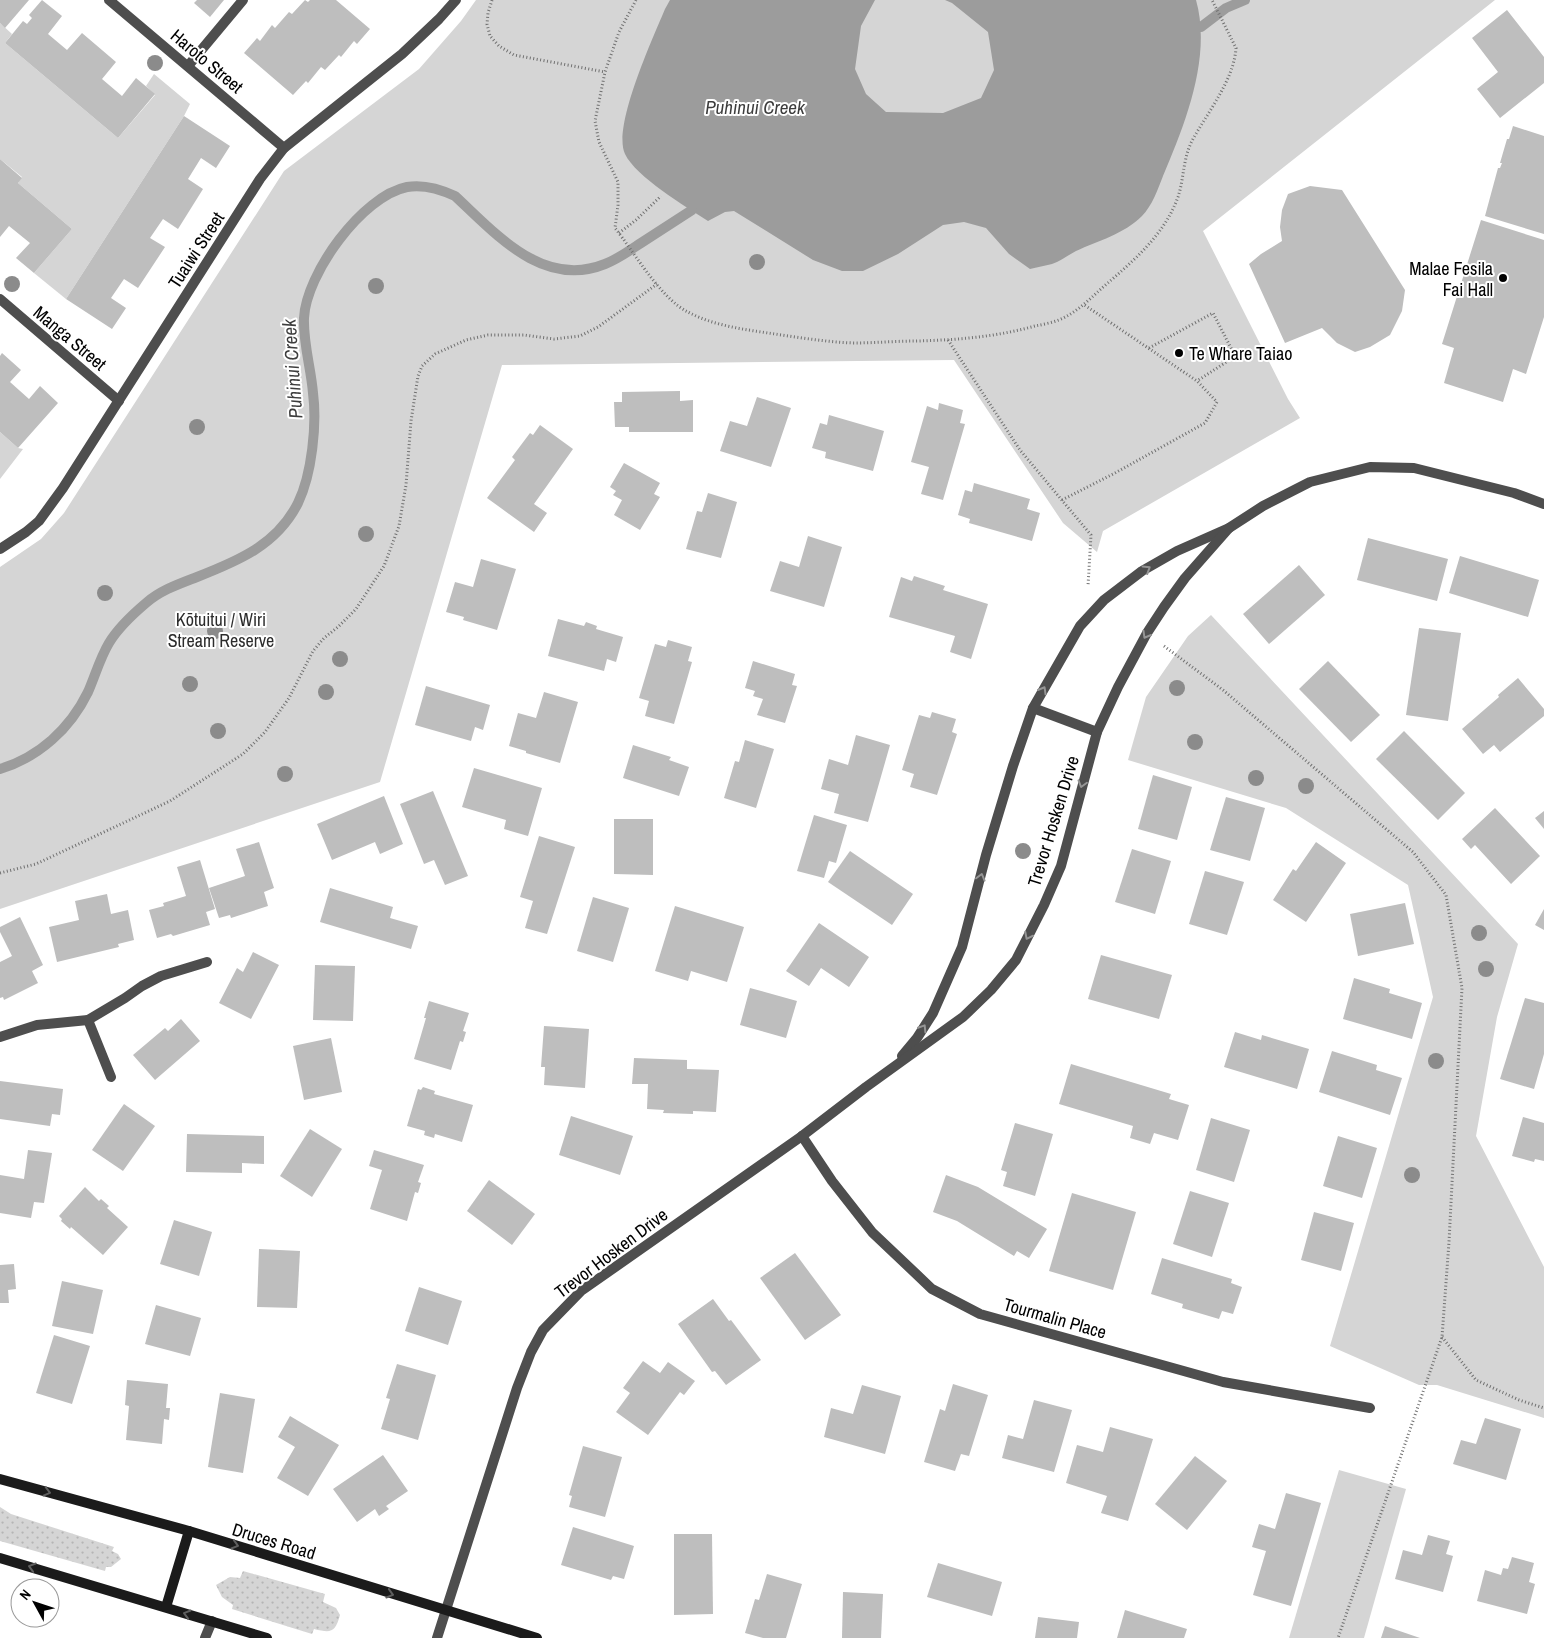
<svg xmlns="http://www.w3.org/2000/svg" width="1544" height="1638" font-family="'Archivo Narrow',sans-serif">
<defs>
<pattern id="grass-dots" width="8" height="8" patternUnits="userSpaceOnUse" patternTransform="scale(1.25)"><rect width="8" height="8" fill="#d5d5d5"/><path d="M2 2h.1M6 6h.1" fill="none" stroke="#b5b5b5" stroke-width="1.8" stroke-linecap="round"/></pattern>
</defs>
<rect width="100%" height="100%" fill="#fff"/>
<g fill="url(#grass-dots)">
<path d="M0 1507 11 1514 114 1547 112 1551 118 1554 121 1559 111 1567H106L105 1571 0 1541Z"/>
<path d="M243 1571 325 1594 323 1602 336 1608 340 1615C335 1633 331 1633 314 1629L312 1634 232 1609 233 1605 222 1597 216 1585 230 1577 240 1578Z"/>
</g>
<g fill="#d5d5d5">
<path d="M476 0H1495L1203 231 1288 399 1300 418 1103 531 1097 552 1063 523 954 360 502 365 380 782 0 909V567L41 539 64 513 284 171 419 69 461 21Z"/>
<path d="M0 23 12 34 5 43 118 138 155 95 146 86 154 74 190 104 184 116 66 299 34 273 72 229 18 183 22 177 0 159Z"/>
<path d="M0 432 18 448 23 449 0 479Z"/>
<path d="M1211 615 1518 944 1497 1017 1476 1136 1544 1267V1418L1437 1385H1419L1330 1346 1433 997 1408 885 1286 808 1128 760 1146 697 1188 636Z"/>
<path d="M1339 1470 1406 1489 1364 1638H1289Z"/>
</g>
<path fill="#9c9c9c" d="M670 0H875L861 26 855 69 866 94 886 112 943 113 981 98 994 70 988 32 952 3 945 0H1196C1212 57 1185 124 1163 176 1158 189 1152 206 1142 216 1124 234 1098 241 1076 251 1068 255 1061 261 1052 264 1045 266 1037 267 1030 269L1009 254 986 228 964 222 943 225 898 254 863 271H842L813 260 734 211 725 212 708 221C685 206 636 177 625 154 612 127 653 38 665 9Z"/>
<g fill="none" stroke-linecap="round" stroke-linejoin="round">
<g stroke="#9c9c9c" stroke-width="10">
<path d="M1201 27 1226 8 1245 0"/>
<path d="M0 769C39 757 70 729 88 692 95 676 100 658 109 643 118 628 133 614 146 603 161 590 179 584 197 577 238 561 277 545 298 503 312 474 317 424 313 393 311 368 303 343 304 318 306 274 362 196 407 187 424 184 440 189 455 196 496 234 543 289 605 264 618 259 629 251 641 243 658 232 675 221 692 210"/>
</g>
</g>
<g fill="#bebebe">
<path d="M0 0H29L5 28 0 23Z"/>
<path d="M42 0 62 16 48 34 67 50 82 33 116 62 102 79 122 96 136 78 155 94 118 138 5 43 23 21 27 24 32 18 29 15Z"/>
<path d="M197 0H224L210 17 194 3Z"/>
<path d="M305 0 308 2 310 0H336L370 29 357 44 354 41 341 57 339 55 325 70 321 67 308 83 306 81 293 95 244 53 257 38 260 41 272 25 275 28 289 12 292 14Z"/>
<path d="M1507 10 1544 57V83L1500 118 1477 89 1498 72 1472 38Z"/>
<path d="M184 116 230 146 216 168 201 158 188 179 203 189 178 229 163 219 150 238 165 247 138 288 124 279 111 298 126 308 112 329 66 299Z"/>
<path d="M1513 126 1544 136V234L1485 216 1498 168H1500L1502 163H1500L1507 139H1509Z"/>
<path d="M0 159 22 178 18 183 72 229 34 273 16 258 30 243 9 226 0 237Z"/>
<path d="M1310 186 1342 190 1405 290 1402 311 1390 335 1370 347 1355 352 1337 343 1322 328 1285 343 1249 264 1261 254 1282 241 1280 227 1282 210 1288 194Z"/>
<path d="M1481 220 1544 240V317L1526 374 1513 369 1503 402 1444 383 1454 348 1442 344Z"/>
<path d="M2 353 21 370 10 382 29 399 40 386 58 403 18 448 0 432V356Z"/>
<path d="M680 391V401L693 400V432H629V427H615L614 402H622V392Z"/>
<path d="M757 397 791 408 771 467 720 451 730 421 747 426Z"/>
<path d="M939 403 963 410 960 423 965 424 943 500 921 494 929 467 911 462 927 406 938 410Z"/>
<path d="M829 415 884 431 873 471 825 458 826 452 812 448 820 423 827 425Z"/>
<path d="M540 425 573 449 534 504 547 513 534 532 487 498 515 460 512 457 530 433 533 435Z"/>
<path d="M624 463 660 483 654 494 660 497 640 530 614 515 622 500 613 495 616 491 610 487Z"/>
<path d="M974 483 1030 499 1027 509 1040 513 1032 541 969 523 970 519 958 515 965 490 972 492Z"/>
<path d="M708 493 737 502 721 558 686 549 697 511 702 512Z"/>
<path d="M808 536 842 547 824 607 770 591 780 561 799 567Z"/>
<path d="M1368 538 1448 559 1437 601 1357 580Z"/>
<path d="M1460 556 1539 580 1528 617 1449 593Z"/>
<path d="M481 559 516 569 497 630 463 620 464 617 446 612 455 582 473 587Z"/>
<path d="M1299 565 1325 595 1269 644 1243 614Z"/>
<path d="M914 576 945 586 943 590 988 604 971 659 950 652 955 636 889 617 901 577 912 581Z"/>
<path d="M558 619 584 626 586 622 597 626 596 629 623 637 616 662 607 659 604 671 548 656Z"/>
<path d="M1419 628 1461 633 1448 721 1406 715Z"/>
<path d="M668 640 692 647 688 661 692 662 674 724 645 716 649 701 639 698 655 644 666 647Z"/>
<path d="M753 661 795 674 792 685 797 686 785 723 757 715 763 699 753 696 755 691 745 688Z"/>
<path d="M1328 661 1380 715 1351 742 1299 689Z"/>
<path d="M1518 678 1544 709V716L1500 752 1494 745 1483 754 1462 729 1499 697 1498 695Z"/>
<path d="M426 686 490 705 483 730 475 727 471 741 415 725Z"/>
<path d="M544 692 578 702 560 763 526 753V751L509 746 518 713 536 718Z"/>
<path d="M932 712 956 719 952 732 957 734 937 795 910 787 914 774 902 770 919 715 930 718Z"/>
<path d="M1404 731 1465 793 1438 820 1376 759Z"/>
<path d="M856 735 890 745 868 822 834 813 839 794 821 789 829 759 848 765Z"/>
<path d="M745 740 774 749 756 808 724 798 735 761 739 762Z"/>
<path d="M633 745 671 757 669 760 689 767 679 796 623 778Z"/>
<path d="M474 768 542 788 528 836 504 829 506 820 462 807Z"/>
<path d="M1153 775 1192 787 1177 840 1138 829Z"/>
<path d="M433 791 468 876 445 885 434 860 424 864 400 804Z"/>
<path d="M384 796 403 844 380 854 375 842 332 860 317 824Z"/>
<path d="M1226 797 1265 808 1250 861 1210 850Z"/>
<path d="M1495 808 1540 856 1511 884 1475 845 1471 849 1462 839Z"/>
<path d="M1544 811V829L1535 818Z"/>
<path d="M814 815 847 825 836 863 829 861 824 878 797 871Z"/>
<path d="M614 819H653V875L614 874Z"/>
<path d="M539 836 575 847 547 934 525 928 533 901 520 897Z"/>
<path d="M259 842 274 888 264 892 268 906 231 918 230 915 219 918 209 888 245 876 236 849Z"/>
<path d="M1316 842 1346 863 1306 922 1273 900 1293 869 1296 871Z"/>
<path d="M1132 849 1171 861 1155 914 1115 902Z"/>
<path d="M850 851 913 894 892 925 828 882Z"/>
<path d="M200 860 215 909 206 912 210 925 173 936 171 934 157 938 149 910 164 906 163 903 186 896 177 867Z"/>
<path d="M1205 871 1244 882 1227 935 1189 924Z"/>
<path d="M330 888 393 907 390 918 418 926 411 949 320 922Z"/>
<path d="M107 894 111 914 128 910 134 940 118 944 119 947 57 962 49 927 79 920 75 901Z"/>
<path d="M593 897 629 908 613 962 577 951Z"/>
<path d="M1405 903 1414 944 1358 956 1350 914Z"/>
<path d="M675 906 744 927 727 982 691 971 688 981 655 971Z"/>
<path d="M1544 909V930L1535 925Z"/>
<path d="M20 917 43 965 32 971 38 983 4 1000 3 997 0 998V962L12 956 0 932V927Z"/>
<path d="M819 923 869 957 849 987 821 968 809 986 786 971Z"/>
<path d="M253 952 279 965 251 1019 219 1003 237 968 243 972Z"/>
<path d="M1101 955 1172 975 1159 1019 1088 999Z"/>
<path d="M315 965 355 966 353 1021 313 1020Z"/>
<path d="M1354 978 1390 989 1389 993 1422 1003 1412 1039 1343 1019Z"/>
<path d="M750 988 797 1001 786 1038 740 1025Z"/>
<path d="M1525 998 1544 1003V1054L1534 1089 1500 1079Z"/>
<path d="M429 1001 469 1013 463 1031 466 1032 463 1042 460 1041 451 1070 414 1059 426 1018H424Z"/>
<path d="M181 1019 200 1041 155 1080 133 1055 165 1028 168 1031Z"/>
<path d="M544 1026 589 1029 585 1088 544 1085 545 1067H541Z"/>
<path d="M1235 1032 1261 1040 1262 1035 1309 1049 1297 1089 1224 1067Z"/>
<path d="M331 1038 342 1092 304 1100 293 1046Z"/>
<path d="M1332 1051 1377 1065 1376 1070 1402 1078 1390 1115 1319 1092Z"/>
<path d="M634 1058 687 1060V1069L719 1070 716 1112 693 1111V1114L663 1113 664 1110 647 1109 648 1084H632Z"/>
<path d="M1071 1064 1171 1094 1169 1099 1189 1105 1178 1140 1154 1133 1150 1144 1130 1138 1133 1126 1059 1104Z"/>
<path d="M0 1081 63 1089 60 1115 52 1114 50 1126 0 1119Z"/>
<path d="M423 1087 435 1091 434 1094 473 1105 462 1142 435 1134 434 1138 424 1135 425 1131 407 1126 418 1089 421 1090Z"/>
<path d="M124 1104 155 1126 123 1171 92 1150Z"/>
<path d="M571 1116 633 1136 620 1175 559 1155Z"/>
<path d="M1523 1117 1544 1123V1161L1535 1159 1534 1162 1512 1156Z"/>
<path d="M1211 1118 1250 1130 1234 1182 1196 1170Z"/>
<path d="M1015 1123 1053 1134 1035 1196 1003 1186 1007 1172 1001 1170Z"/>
<path d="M310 1129 342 1149 312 1197 280 1176Z"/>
<path d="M187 1134 264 1136V1164L242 1163V1173L186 1172Z"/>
<path d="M1338 1136 1377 1148 1362 1198 1323 1186Z"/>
<path d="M28 1150 52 1153 44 1203 34 1202 31 1218 0 1213V1175L24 1179Z"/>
<path d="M374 1150 424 1165 418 1182 421 1183 418 1193 415 1192 407 1221 370 1209 382 1170 369 1166Z"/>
<path d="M946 1175 978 1187 1047 1229 1029 1258 1017 1251 1014 1256 957 1221 933 1212Z"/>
<path d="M489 1180 535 1214 512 1245 467 1211Z"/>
<path d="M85 1187 99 1201 101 1199 109 1206 107 1208 128 1227 103 1255 71 1227 70 1229 61 1221 62 1219 59 1216Z"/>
<path d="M1190 1191 1229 1203 1212 1257 1173 1244Z"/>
<path d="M1072 1193 1136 1212 1113 1290 1049 1271Z"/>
<path d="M1314 1212 1354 1223 1341 1271 1301 1260Z"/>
<path d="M174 1220 212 1232 199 1276 160 1264Z"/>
<path d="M259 1249 300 1251 297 1308 257 1307Z"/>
<path d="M795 1253 841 1315 805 1340 760 1278Z"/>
<path d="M1162 1258 1232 1279 1231 1283 1242 1287 1233 1314 1222 1311 1219 1319 1182 1308 1183 1304 1151 1294Z"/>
<path d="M14 1264 16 1289 8 1290 9 1303H0V1265Z"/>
<path d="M62 1281 103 1290 93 1334 52 1326Z"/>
<path d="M419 1287 462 1301 448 1345 405 1331Z"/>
<path d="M713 1299 729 1321 731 1320 761 1360 726 1385 715 1371 712 1372 678 1324Z"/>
<path d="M156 1305 201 1318 190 1356 145 1344Z"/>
<path d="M54 1335 90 1346 72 1404 36 1393Z"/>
<path d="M643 1361 660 1373 668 1362 695 1381 684 1395 680 1392 648 1435 616 1412 630 1393 623 1388Z"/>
<path d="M397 1364 436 1375 418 1440 381 1429 390 1399 386 1398Z"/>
<path d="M127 1380 168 1384 166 1408H170L169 1420 164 1419 162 1444 126 1440 129 1406 125 1405Z"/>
<path d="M953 1384 988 1395 969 1456 961 1454 955 1471 924 1462 940 1409 945 1411Z"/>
<path d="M862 1385 901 1396 885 1454 824 1437 831 1408 853 1414Z"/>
<path d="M220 1393 255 1399 243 1473 208 1467Z"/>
<path d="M1034 1400 1072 1410 1054 1472 1002 1458 1008 1435 1023 1439Z"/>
<path d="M290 1416 339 1445 308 1496 277 1478 295 1447 278 1437Z"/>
<path d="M1485 1418 1521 1429 1506 1480 1453 1464 1461 1440 1476 1444Z"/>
<path d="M1110 1427 1153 1439 1128 1521 1101 1513 1107 1496 1066 1483 1077 1445 1103 1452Z"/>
<path d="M583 1446 622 1457 605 1517 569 1507 572 1496 569 1495Z"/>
<path d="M383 1455 408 1491 386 1506 389 1509 379 1516 375 1509 357 1522 333 1489Z"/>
<path d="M1195 1456 1227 1481 1187 1530 1155 1504Z"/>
<path d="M1286 1493 1321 1503 1291 1606 1253 1595 1266 1551 1252 1547 1259 1524 1275 1529Z"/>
<path d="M573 1527 634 1546 624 1579 613 1576 611 1580 561 1565Z"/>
<path d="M674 1534H712L713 1614 674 1615Z"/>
<path d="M1428 1535 1450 1541 1446 1554 1453 1556 1443 1592 1395 1579 1403 1550 1422 1555Z"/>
<path d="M1512 1557 1534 1563 1529 1582 1535 1584 1527 1614 1477 1601 1485 1570 1501 1575 1503 1568 1508 1569Z"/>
<path d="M938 1563 1002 1582 992 1616 927 1597Z"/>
<path d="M767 1574 802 1584 786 1638H763L745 1633 755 1599 759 1600Z"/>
<path d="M843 1592 883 1594 881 1638H842Z"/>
<path d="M1125 1610 1187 1629 1184 1638H1117Z"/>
<path d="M1038 1617 1079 1622 1077 1638H1035Z"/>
<path d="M1385 1626 1420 1638H1381Z"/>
</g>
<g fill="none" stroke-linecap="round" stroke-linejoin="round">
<g stroke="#707070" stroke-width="3" stroke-dasharray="1 2.5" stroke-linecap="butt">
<path d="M492 0 488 13 487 24 490 36 499 46 514 55 605 72"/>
<path d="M636 0 619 32 605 72 595 121 599 142 618 182V205L615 228C634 252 661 299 688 312 712 325 741 329 768 333 796 337 825 342 854 343 875 343 896 341 916 341 956 340 996 337 1035 326 1045 324 1057 322 1067 316 1080 309 1091 298 1102 288 1132 262 1164 236 1178 197 1184 179 1183 158 1192 141 1207 113 1234 80 1236 48L1212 0"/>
<path d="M619 233 636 220 661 196"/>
<path d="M948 340 1020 450 1091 535 1088 586"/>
<path d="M1149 348 1213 313 1232 350 1231 359 1197 381"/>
<path d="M1062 500 1115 473 1205 423 1217 402 1197 381 1083 304"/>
<path d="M1164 646 1223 690 1413 852 1446 895 1462 988 1449 1242 1442 1337 1338 1638"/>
<path d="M0 873 36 864 170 801 243 754 265 732 289 698 313 651 324 638 338 627 356 609 384 566 399 526 406 485 411 421 418 376 422 366 435 354 466 340 488 335H524L554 339 580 336 598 327 657 284"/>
<path d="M1442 1337 1476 1380 1519 1400 1544 1408"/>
</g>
<path stroke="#4e4e4e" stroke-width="10" d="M205 1638 212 1621"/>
<g stroke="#4e4e4e" stroke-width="10">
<path d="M109 0 284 148"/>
<path d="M188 66 243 0"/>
<path d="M0 299 119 401"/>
<path d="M0 549 26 532 39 521 63 488 260 179 284 148 402 54 439 19 456 0"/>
<path d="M1033 708 1097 732"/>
<path d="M88 1020 111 1077"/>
<path d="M0 1037 37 1025 88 1020 125 998 142 986 161 976 207 962"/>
<path d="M902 1056 917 1038 933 1013 962 947 986 855 1013 766 1033 708 1080 626 1104 600 1142 571 1177 551 1229 528 1263 506 1310 482 1370 467 1414 468 1514 493 1544 504"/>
<path d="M802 1136 832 1181 872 1232 932 1289 980 1314 1223 1382 1370 1408"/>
<path d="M437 1638 517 1388 531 1352 543 1330 581 1291 802 1136 866 1087 963 1017 991 990 1016 960 1044 905 1061 866 1097 732 1118 687 1147 633 1164 607 1185 578 1229 528"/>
</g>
<g stroke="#1b1b1b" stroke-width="10">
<path d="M0 1479 189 1531 537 1638"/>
<path d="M0 1558 267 1638"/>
<path d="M166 1607 189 1531"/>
</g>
</g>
<g fill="#8b8b8b">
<circle cx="155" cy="63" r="8"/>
<circle cx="757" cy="262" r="8"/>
<circle cx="12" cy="284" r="8"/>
<circle cx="376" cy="286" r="8"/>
<circle cx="197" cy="427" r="8"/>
<circle cx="366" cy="534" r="8"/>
<circle cx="105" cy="593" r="8"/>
<circle cx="215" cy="631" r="8"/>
<circle cx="340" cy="659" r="8"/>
<circle cx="190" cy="684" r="8"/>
<circle cx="1177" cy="688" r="8"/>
<circle cx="326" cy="692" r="8"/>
<circle cx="218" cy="731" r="8"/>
<circle cx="1195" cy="742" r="8"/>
<circle cx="285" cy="774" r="8"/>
<circle cx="1256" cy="778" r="8"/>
<circle cx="1306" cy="786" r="8"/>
<circle cx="1023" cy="851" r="8"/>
<circle cx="1479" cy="933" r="8"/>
<circle cx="1486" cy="969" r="8"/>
<circle cx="1436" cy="1061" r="8"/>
<circle cx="1412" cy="1175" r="8"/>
</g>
<defs><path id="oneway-chevron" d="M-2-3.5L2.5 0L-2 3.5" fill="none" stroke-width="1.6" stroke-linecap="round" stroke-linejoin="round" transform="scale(1.25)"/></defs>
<g stroke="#959595">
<use href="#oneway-chevron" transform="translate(1147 569) rotate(-32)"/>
<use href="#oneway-chevron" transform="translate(1146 635) rotate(120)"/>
<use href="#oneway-chevron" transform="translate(1043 690) rotate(-60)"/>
<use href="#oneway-chevron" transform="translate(1082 784) rotate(106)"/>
<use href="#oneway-chevron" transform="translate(981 877) rotate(-75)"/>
<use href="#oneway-chevron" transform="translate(1028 936) rotate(117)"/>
<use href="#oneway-chevron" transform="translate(923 1028) rotate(-58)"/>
</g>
<g stroke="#5f5f5f">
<use href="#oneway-chevron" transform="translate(47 1492) rotate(15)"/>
<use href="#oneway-chevron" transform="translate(235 1545) rotate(17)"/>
<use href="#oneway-chevron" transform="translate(32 1567) rotate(-163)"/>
<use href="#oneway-chevron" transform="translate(390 1594) rotate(17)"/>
<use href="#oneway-chevron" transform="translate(187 1614) rotate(-164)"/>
</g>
<g fill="#000" stroke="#fff" stroke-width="2">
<circle cx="1503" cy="278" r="5"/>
<circle cx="1179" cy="353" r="5"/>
</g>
<g text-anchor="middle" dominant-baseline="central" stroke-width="4" stroke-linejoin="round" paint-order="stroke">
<g font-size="18" fill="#000" stroke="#fff">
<text transform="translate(207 61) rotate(40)">Haroto Street</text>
<text transform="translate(196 250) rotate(-57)">Tuaiwi Street</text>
<text transform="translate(70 338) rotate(40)">Manga Street</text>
<text transform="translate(1053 821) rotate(-73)">Trevor Hosken Drive</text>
<text transform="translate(611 1253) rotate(-37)">Trevor Hosken Drive</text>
<text transform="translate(1055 1318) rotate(16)">Tourmalin Place</text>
<text transform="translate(274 1541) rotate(17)">Druces Road</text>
</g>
<g font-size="18" fill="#000" stroke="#fff" text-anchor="end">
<text x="1493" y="268">Malae Fesila<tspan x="1493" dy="21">Fai Hall</tspan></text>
<text x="1189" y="353" text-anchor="start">Te Whare Taiao</text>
</g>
<g font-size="18" fill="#2c2c2c" stroke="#fff">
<text x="221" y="619">Kōtuitui / Wiri<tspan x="221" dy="21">Stream Reserve</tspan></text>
</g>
<g font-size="19" font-style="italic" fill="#3d3d3d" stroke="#fff">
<text x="755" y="107">Puhinui Creek</text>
<text transform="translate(292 369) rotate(-94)">Puhinui Creek</text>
</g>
</g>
<g transform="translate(35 1603) rotate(310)"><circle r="24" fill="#ffffff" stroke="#999999"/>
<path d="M0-4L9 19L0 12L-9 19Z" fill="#000000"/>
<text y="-8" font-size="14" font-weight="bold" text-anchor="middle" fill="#000000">N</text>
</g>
</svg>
